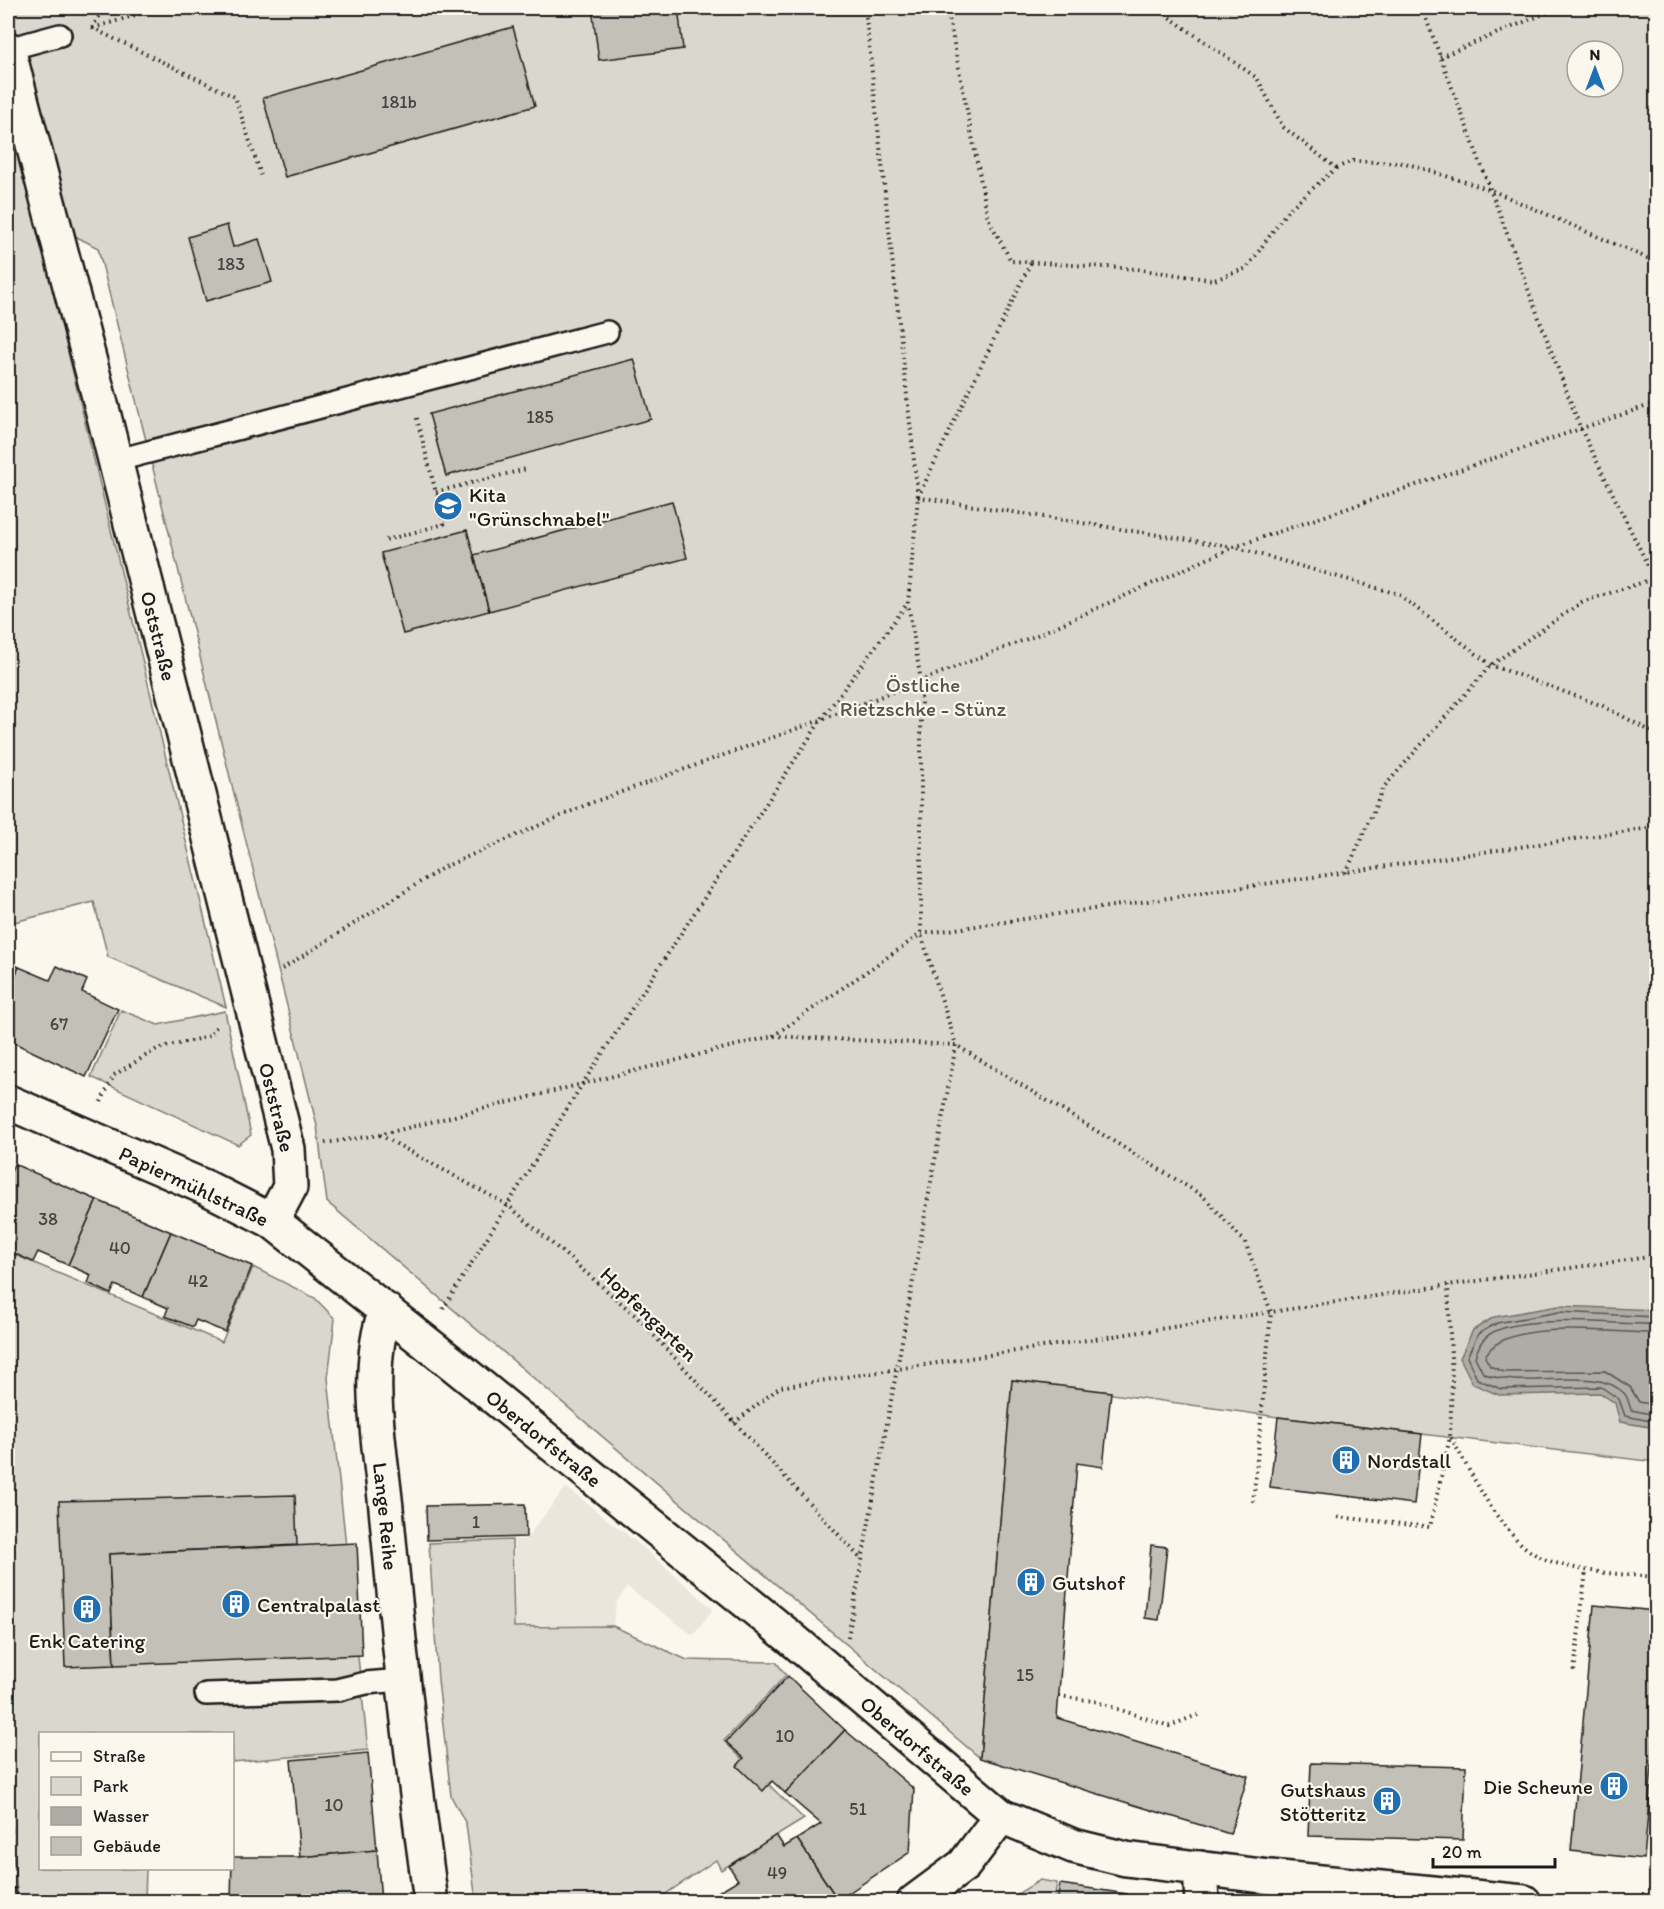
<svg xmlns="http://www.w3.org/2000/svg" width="1664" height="1909" font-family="Itim,sans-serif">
<rect width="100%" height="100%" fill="#fbf7ec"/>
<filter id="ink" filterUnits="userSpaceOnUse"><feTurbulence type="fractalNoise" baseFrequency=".0167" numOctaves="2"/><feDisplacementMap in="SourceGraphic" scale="12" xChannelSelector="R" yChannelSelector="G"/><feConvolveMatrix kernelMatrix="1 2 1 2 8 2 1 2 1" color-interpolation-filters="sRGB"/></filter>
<g filter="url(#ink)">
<path fill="#eae6dc" d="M566 1487 644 1548 713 1609 693 1635 627 1587 616 1603 613 1625 515 1626 514 1540 526 1539Z"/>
<g fill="#dad7ce" stroke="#7b7a75" stroke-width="1.5" fill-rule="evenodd">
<path d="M8 8H1656V1462L1278 1417 1012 1380 980 1758 327 1202 317 1126 98 248 35 215 226 1007 108 957 94 902 10 923 8 913ZM1577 51H1613V87H1577Z"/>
<path d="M121 1010 158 1025 225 1011 251 1135 238 1145 91 1077Z"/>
<path d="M8 1252 222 1342 253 1267 315 1298 335 1319 328 1378 368 1750 233 1762 232 1734H40V1868L146 1869 145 1901H18L8 1804Z"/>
<path d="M512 1540 514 1627 613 1626 687 1660 776 1662 786 1675 724 1741 804 1819 721 1870 716 1860 655 1901H476L466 1824 451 1796 438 1680 429 1543Z"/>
<path d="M1040 1880 1057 1883 1054 1901H1006Z"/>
</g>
<path fill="#afaca5" stroke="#74726e" stroke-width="1.5" d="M1559 1306 1656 1310V1428L1620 1422 1615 1403 1600 1393 1499 1395 1473 1384 1460 1358 1473 1330 1494 1317Z"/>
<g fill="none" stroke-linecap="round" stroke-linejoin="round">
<g stroke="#575653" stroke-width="1.5">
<path d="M1656 1317 1559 1312 1497 1323 1478 1334 1467 1357 1477 1379 1501 1389 1601 1387 1619 1399 1625 1416 1656 1422"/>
<path d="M1656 1324C1620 1326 1507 1310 1483 1340 1479 1344 1477 1352 1475 1357L1483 1373C1525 1392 1593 1364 1624 1393 1628 1397 1629 1404 1631 1410L1656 1415"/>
<path d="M1656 1333C1619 1334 1502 1316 1485 1357L1490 1366 1504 1372 1605 1371 1630 1387 1639 1402 1656 1405"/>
</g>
</g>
<g fill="#c3c0b8" stroke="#1c1c1c" stroke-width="1.5">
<path d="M592 8H678L683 49 599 60Z"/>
<path d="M513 27 535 106 285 177 263 98Z"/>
<path d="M227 225 233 247 259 239 272 282 206 301 188 237Z"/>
<path d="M634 359 651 419 446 476 429 414Z"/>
<path d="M672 501 687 558 489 611 474 555Z"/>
<path d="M467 530 489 611 403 634 381 553Z"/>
<path d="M8 961 19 967 8 992Z"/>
<path d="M57 966 87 980 82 992 118 1009 86 1077 8 1040V992L19 967 50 980Z"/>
<path d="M14 1164 97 1200 68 1265 38 1252 33 1262 9 1251 14 1242 8 1239V1179Z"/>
<path d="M97 1200 171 1232 143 1297 115 1285 111 1294 88 1283 91 1275 68 1265Z"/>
<path d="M171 1232 252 1266 225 1332 196 1320 193 1327 165 1316 168 1308 143 1297Z"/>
<path d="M1012 1380 1111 1392 1103 1467 1077 1463 1057 1718 1248 1776 1230 1834 980 1758Z"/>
<path d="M1278 1417 1422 1434 1414 1504 1270 1487Z"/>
<path d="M295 1495 297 1545 109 1554 114 1665 65 1667 59 1501Z"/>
<path d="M525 1504 526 1537 427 1540 426 1506Z"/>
<path d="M357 1543 362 1655 114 1665 109 1554Z"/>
<path d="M1151 1545 1167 1547 1159 1620 1145 1618Z"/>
<path d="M1594 1605 1656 1611V1720L1644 1859 1571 1851Z"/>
<path d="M788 1676 845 1730 785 1793 772 1781 763 1791 737 1766 744 1758 726 1742Z"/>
<path d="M845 1730 914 1789 910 1852 838 1900 797 1839 821 1824 785 1793Z"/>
<path d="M368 1753 377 1850 300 1857 291 1760Z"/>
<path d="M1311 1763 1466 1767 1463 1840 1308 1836Z"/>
<path d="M8 1791 12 1832H8Z"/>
<path d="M776 1835 784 1847 797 1839 838 1900 728 1902 721 1890 738 1880 729 1866Z"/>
<path d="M377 1850 381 1902H231L232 1857H300Z"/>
<path d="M1060 1884 1127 1894 1135 1902H1057Z"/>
<path d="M16 1888 18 1902H8V1889Z"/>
<path d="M721 1890 728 1902H704Z"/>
</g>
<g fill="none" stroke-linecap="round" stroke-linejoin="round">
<g stroke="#1c1c1c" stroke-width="26">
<g id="lane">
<path d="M8 49 60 35"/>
<path d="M114 461 607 332"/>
<path d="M206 1694 337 1690 366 1683 401 1680"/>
</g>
</g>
<g stroke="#1c1c1c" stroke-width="38">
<g id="street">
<path id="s1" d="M272 1221 453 1364 791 1638 1001 1816 1073 1846 1126 1859 1270 1877 1524 1902"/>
<path id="s2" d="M386 1310C364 1367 380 1448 386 1508 398 1640 413 1771 431 1902"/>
<path d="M1200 1868 1202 1902"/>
<path d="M914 1902 964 1865 1001 1816"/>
</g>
</g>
<g stroke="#1c1c1c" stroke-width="38">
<g id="secondary">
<path id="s3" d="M8 49 103 412 288 1149 290 1187 272 1221 207 1188 8 1102"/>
</g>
</g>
<g stroke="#1c1c1c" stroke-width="4" stroke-dasharray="1.5 4.5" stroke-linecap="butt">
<path d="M947 8 988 218 1011 261 1136 269 1214 280 1247 268 1287 211 1336 168 1283 127 1257 78 1156 8"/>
<path d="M1422 8 1580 427 1656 582"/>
<path d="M92 28 235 97 261 175"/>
<path d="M92 28 104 8"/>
<path d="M93 28 159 8"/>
<path d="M1440 57 1558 8"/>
<path d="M1336 168 1353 161 1405 163 1491 190 1656 262"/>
<path d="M436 492 526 469"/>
<path d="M918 497 1234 547 1398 594 1491 665 1603 706 1656 734"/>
<path d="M918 497 1031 262"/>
<path d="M386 540 444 524 416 415"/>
<path d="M1346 873 1384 787 1491 665 1582 602 1656 578"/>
<path d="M282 969 444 867 588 804 821 720 1037 635 1234 547 1656 403"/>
<path d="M773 1036 921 934 1656 827"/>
<path d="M101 1102 114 1075 157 1049 210 1036 218 1024"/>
<path d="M380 1135 509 1206 636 1316 862 1560"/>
<path d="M325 1143 379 1135 773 1036 956 1045 1203 1196 1245 1242 1271 1312 1253 1504"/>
<path d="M443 1309 583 1083 821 720 907 604"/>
<path d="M734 1423 780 1387 1448 1285 1656 1256"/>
<path d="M1451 1438C1473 1475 1504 1545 1547 1560 1582 1573 1620 1574 1656 1577"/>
<path d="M1338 1517 1430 1527 1450 1437 1452 1381 1448 1285"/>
<path d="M848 1637 956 1045 921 934V681L908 603 918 497 865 8"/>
<path d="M1574 1671 1586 1571"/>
<path d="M1059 1696 1094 1701 1169 1726 1200 1714"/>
</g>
<use href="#lane" stroke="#fbf7ec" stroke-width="21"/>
<use href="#street" stroke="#fbf7ec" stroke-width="33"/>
<use href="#secondary" stroke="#fbf7ec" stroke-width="33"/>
</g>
</g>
<defs>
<g id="school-disc" transform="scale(1.5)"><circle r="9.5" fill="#1f6fb2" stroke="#fbf7ec"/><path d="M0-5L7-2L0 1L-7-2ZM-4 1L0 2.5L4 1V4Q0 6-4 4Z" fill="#fff"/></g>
<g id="building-disc" transform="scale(1.5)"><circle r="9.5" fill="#1f6fb2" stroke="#fbf7ec"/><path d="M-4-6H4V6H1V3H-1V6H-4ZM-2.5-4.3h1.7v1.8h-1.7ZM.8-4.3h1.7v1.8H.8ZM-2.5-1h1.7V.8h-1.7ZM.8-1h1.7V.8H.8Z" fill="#fff"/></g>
</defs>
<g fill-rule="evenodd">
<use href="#school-disc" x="448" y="506"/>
<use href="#building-disc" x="1346" y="1460"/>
<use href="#building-disc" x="1031" y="1582"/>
<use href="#building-disc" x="236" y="1604"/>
<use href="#building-disc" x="87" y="1609"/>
<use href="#building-disc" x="1614" y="1786"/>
<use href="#building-disc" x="1387" y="1801"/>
</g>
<g text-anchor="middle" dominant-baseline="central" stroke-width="4.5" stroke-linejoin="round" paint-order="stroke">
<g font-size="18" fill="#464543">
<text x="399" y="102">181b</text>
<text x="231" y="264">183</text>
<text x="540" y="417">185</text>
<text x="59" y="1024">67</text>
<text x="48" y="1219">38</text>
<text x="120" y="1248">40</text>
<text x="198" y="1281">42</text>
<text x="476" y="1522">1</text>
<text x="1025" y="1675">15</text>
<text x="785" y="1736">10</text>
<text x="334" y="1805">10</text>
<text x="858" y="1809">51</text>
<text x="777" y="1873">49</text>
</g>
<g font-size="21" fill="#1c1c1c" stroke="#fbf7ec" text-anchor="start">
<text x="469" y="494">Kita<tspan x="469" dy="24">"Grünschnabel"</tspan></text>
<text x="1367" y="1460">Nordstall</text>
<text x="1052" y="1582">Gutshof</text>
<text x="257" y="1604">Centralpalast</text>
<text x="87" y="1640" text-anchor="middle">Enk Catering</text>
<text x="1593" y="1786" text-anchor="end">Die Scheune</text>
<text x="1366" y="1789" text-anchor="end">Gutshaus<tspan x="1366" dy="24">Stötteritz</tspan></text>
</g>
<g font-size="21" fill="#1c1c1c" stroke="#fbf7ec">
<text stroke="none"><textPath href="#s3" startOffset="606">Oststraße</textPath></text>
<text stroke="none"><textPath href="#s3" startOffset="1092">Oststraße</textPath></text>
<text transform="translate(194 1186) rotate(25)">Papiermühlstraße</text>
<text transform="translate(649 1314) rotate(44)">Hopfengarten</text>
<text stroke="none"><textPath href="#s1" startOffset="348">Oberdorfstraße</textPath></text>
<text stroke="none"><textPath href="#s2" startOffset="208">Lange Reihe</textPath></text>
<text stroke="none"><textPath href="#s1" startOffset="832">Oberdorfstraße</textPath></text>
</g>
<g font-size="21" fill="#555451" stroke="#fbf7ec">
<text x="923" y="684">Östliche<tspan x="923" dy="24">Rietzschke - Stünz</tspan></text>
</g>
</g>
<rect width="1664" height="1909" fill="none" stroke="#fbf7ec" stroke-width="30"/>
<rect x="15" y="15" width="1634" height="1879" fill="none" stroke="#1c1c1c" stroke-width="2" filter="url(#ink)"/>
<rect x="39" y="1732" width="195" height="138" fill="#fbf7ec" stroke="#a29f99" stroke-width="1.5"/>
<rect x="51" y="1752" width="30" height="9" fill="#fbf7ec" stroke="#a29f99" stroke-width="1.5"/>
<text x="93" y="1762" font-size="18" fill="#1c1c1c">Straße</text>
<rect x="51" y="1777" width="30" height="18" fill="#dad7ce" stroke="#a29f99" stroke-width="1.5"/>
<text x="93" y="1792" font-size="18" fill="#1c1c1c">Park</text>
<rect x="51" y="1807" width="30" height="18" fill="#afaca5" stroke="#a29f99" stroke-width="1.5"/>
<text x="93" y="1822" font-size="18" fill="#1c1c1c">Wasser</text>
<rect x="51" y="1837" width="30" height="18" fill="#c3c0b8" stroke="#a29f99" stroke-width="1.5"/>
<text x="93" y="1852" font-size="18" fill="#1c1c1c">Gebäude</text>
<g transform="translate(1595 69)"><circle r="28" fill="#fbf7ec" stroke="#a29f99" stroke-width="1.5"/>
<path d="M0-4.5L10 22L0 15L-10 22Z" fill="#1f6fb2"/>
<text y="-9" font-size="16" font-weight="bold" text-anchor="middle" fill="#1c1c1c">N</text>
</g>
<path d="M1433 1858v9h122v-9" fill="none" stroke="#1c1c1c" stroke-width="3"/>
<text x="1442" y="1858" font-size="18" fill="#1c1c1c" stroke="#fbf7ec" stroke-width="4.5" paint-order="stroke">20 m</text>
</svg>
